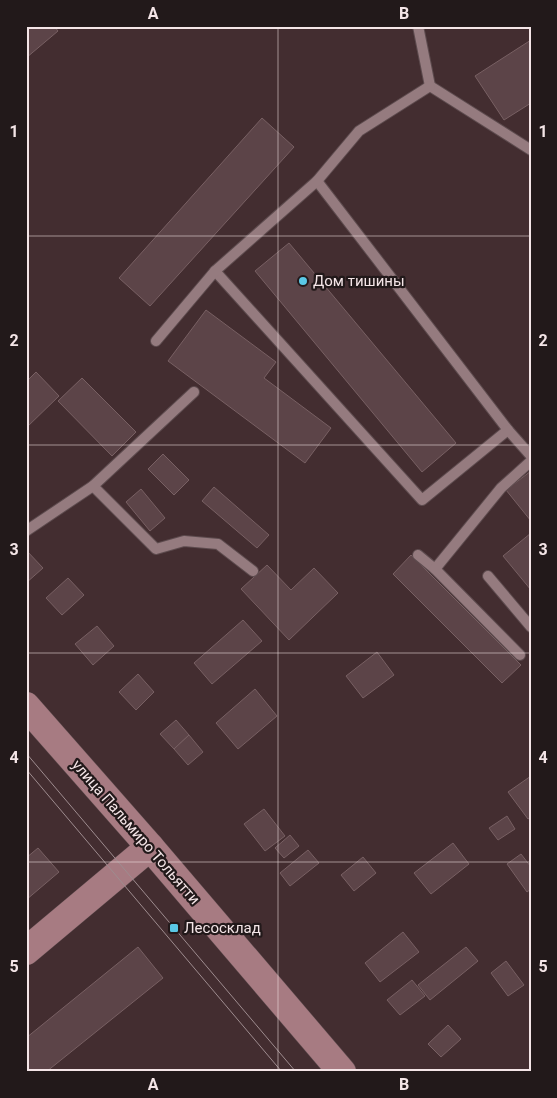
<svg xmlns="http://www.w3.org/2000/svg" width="557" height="1098" font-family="Roboto,sans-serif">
<rect width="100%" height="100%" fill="#432d30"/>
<g fill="#5c4448" stroke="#786063">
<path d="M26 26H54L58 31 26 58Z"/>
<path d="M531 40V103L504 120 475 76Z"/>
<path d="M262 118 294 147 150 306 119 278Z"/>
<path d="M289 243 456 443 422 472 255 271Z"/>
<path d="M206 310 276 362 264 378 331 428 305 463 168 361Z"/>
<path d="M36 372 59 396 26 428V382Z"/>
<path d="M82 378 136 432 112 456 58 401Z"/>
<path d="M163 454 189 480 174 495 148 469Z"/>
<path d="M531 471V521L506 490Z"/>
<path d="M214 487 269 535 257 548 202 501Z"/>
<path d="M141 489 165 518 150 531 126 502Z"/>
<path d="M531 533V590L503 556Z"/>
<path d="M26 550 43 568 26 583Z"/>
<path d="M411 555 521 665 502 683 393 574Z"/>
<path d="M267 565 291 590 314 568 338 593 289 640 241 589Z"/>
<path d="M68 578 84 595 62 615 46 598Z"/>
<path d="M243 620 262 641 212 684 194 663Z"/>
<path d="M97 626 114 646 93 665 75 644Z"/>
<path d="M377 652 394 675 363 698 346 676Z"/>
<path d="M138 674 154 692 136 710 119 692Z"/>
<path d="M255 689 277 716 238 749 216 723Z"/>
<path d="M176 720 189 735 174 749 160 734Z"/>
<path d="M189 735 203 752 188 765 174 749Z"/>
<path d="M531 776V817L528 819 508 792Z"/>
<path d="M264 809 285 836 265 851 244 824Z"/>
<path d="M507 816 515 829 498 840 489 828Z"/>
<path d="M290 835 299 846 284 858 275 848Z"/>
<path d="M453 843 469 864 431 894 414 873Z"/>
<path d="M38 848 59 872 26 900V858Z"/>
<path d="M308 850 319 863 290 886 280 873Z"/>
<path d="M521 854 531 867V889L527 892 507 864Z"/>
<path d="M363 857 376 873 354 891 341 875Z"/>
<path d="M403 932 419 952 380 982 365 963Z"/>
<path d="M138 947 163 978 46 1072H26V1038Z"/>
<path d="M466 947 478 961 430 1000 418 985Z"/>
<path d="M506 961 524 985 508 996 491 973Z"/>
<path d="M412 980 425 996 400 1015 387 1000Z"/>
<path d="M448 1025 461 1039 441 1057 428 1044Z"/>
</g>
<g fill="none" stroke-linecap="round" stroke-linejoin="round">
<g stroke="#5d4b4e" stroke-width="12">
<g id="lane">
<path d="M418 26 430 86"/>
<path d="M430 86 531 150"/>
<path d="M317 181 508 430 531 456"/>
<path d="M215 271 422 500 508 430"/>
<path d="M156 341 215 271 317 181 359 131 430 86"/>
<path d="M93 486 156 549 184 541 218 544 253 571"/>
<path d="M26 531 93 486 194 392"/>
<path d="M418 555 435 569"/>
<path d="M488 576 531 627"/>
<path d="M520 655 435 569 501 488 531 461"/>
</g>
</g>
<g stroke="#5d4b4e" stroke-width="29">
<g id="secondary">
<path d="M26 706 150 847 342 1072"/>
<path d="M26 951 150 847"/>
</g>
</g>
<use href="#lane" stroke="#957b7f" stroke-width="10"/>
<use href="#secondary" stroke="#a77b82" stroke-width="28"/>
<g stroke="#9e8c8f" stroke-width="1">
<path d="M26 753 296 1072"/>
<path d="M26 769 282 1072"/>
</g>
</g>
<path fill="none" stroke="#f4e5e7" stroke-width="1" stroke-opacity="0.55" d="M278 26V1072M26 236H531M26 445H531M26 653H531M26 862H531"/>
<g fill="#5ac8e6" stroke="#22191a" stroke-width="2">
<circle cx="303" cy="281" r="5"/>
<rect x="169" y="923" width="10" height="10" rx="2.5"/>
</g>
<g text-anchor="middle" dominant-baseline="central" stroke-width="4.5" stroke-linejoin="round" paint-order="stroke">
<g font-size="15" fill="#f4e5e7" stroke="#22191a" text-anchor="start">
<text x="313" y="281">Дом тишины</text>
<text x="184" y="928">Лесосклад</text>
</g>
<g font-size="15" fill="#f4e5e7" stroke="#22191a">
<text transform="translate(136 832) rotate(49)">улица Пальмиро Тольятти</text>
</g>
</g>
<rect width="557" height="1098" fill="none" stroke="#22191a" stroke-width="55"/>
<rect x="28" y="28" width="502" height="1042" fill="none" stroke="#f4e5e7" stroke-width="2"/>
<g font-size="16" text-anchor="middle" font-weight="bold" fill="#f4e5e7">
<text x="153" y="19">A</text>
<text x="404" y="19">B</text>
<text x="14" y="137">1</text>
<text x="543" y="137">1</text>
<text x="14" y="346">2</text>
<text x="543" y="346">2</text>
<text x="14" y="555">3</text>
<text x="543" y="555">3</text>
<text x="14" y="763">4</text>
<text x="543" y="763">4</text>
<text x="14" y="972">5</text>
<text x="543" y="972">5</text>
<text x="153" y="1090">A</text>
<text x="404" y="1090">B</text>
</g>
</svg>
